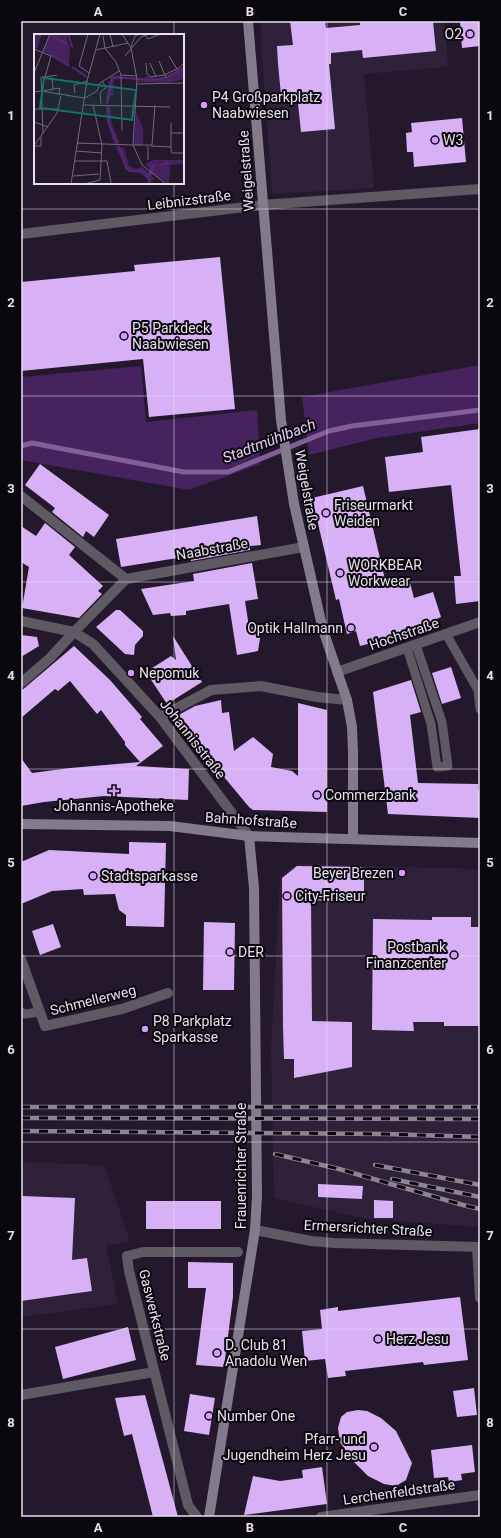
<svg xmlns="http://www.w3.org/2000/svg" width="501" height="1538" font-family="Roboto,sans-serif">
<rect width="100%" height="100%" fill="#24192c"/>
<g fill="#2f2139">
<path d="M260 21H444L448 67 364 74 374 188 272 194Z"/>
<path d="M296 864 480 869V1227L366 1219 274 1198 271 1052 280 877Z"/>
<path d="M21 1162 104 1165 130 1242 106 1245 118 1304 21 1317Z"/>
</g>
<g fill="#46235e">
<path d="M480 365V423L377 438 309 455 302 397Z"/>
<path d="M141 366 146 422 257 410 260 464 189 490 21 460V377Z"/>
</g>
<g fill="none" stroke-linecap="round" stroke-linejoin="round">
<path stroke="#825e98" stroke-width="5" d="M21 446 32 443 184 472H228L329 431 352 426 480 410"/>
</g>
<g fill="#d7b0f5">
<path d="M290 21H325L326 28 360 25V21H433L436 51 363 58 362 50 331 53V64H329L335 129 301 132 297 94 281 95 278 64 277 46 293 45Z"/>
<path d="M460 21H480V46L462 48Z"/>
<path d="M462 118 466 162 414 167 413 152H407L406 133 412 132 411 123Z"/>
<path d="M220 257 235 409 149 417 143 359 21 371V282L135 271 134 265Z"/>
<path d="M480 429V601L456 604 454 576H461L451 485 389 492 385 457 423 452 421 437Z"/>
<path d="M40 464 109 515 94 537 86 531 83 537 52 512 55 508 25 485Z"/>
<path d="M363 486 387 588 410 583 414 598 433 592 441 617 423 625V628L373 646 372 643 360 646 356 631 347 634 339 599 336 600 312 498Z"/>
<path d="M257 516 261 545 250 546V550L191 561 190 556 121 567 116 539Z"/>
<path d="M45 523 75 547 69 555 103 586 98 591 102 594 79 618 22 608 29 567 21 562V526L36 536Z"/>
<path d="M252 563 258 599 245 601 249 627 262 626 258 651 237 655 229 604 186 611V615L171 616 170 613 153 615 141 589 194 581 193 574Z"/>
<path d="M116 610H120L143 631V636L135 645 134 655 125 654 96 627Z"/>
<path d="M21 635 37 637 39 646 21 657Z"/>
<path d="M173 636 202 682 167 704 146 672 171 656 176 660Z"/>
<path d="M74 646 110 680 142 717 140 719 163 746 136 766 189 769 188 800 104 796 44 802 21 806V758L32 773 70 768 140 762 125 745V742L101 710 97 714 70 681 58 691 55 689 21 718V691Z"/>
<path d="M451 667 461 698 442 704 432 673Z"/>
<path d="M411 680 421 712 410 715 418 783 478 784V790H480V818L388 814 373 692Z"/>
<path d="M221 700 222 713 229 712 234 751 253 737 273 754 271 767 292 771 298 776V703L327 710V812L253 810 249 807 180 724 175 717 195 706Z"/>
<path d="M129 842 166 843 164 927 126 926V915L119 910 115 894 84 895 83 889 52 891 21 904V862L49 850 129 854Z"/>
<path d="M297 866 361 867 364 872V893H332V901L311 900 312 1021 352 1022V1067L294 1078V1059H284L283 1028 282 878Z"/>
<path d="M432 917H471V927H480V1026H444V1022H413L414 1031 372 1030 373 919 432 920Z"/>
<path d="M204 922 235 923 234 990H203Z"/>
<path d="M53 924 61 947 40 955 32 931Z"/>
<path d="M318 1184 363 1186 362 1199 318 1197Z"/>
<path d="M21 1196 75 1198 72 1260 87 1258 92 1291 21 1301Z"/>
<path d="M374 1200 393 1201V1218H374Z"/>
<rect x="146" y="1201" width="75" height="28"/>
<path d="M188 1262 233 1263V1297L224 1367 196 1365 206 1288H188Z"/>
<path d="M460 1297 468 1360 424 1365 423 1362 345 1371 346 1376 328 1378 325 1359 305 1361 302 1331 322 1329 320 1310 338 1307V1311Z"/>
<path d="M128 1327 136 1360 63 1379 55 1347Z"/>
<path d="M474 1388 477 1415 457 1417 453 1391Z"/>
<path d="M190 1394 215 1398 209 1435 184 1431Z"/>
<path d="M145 1395 163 1461 178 1517H153L132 1434 124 1436 115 1398Z"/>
<path d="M358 1410 367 1411 381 1418 396 1431 412 1463 406 1480 396 1486 384 1484 368 1476 352 1460 340 1442 338 1428 341 1417 347 1412Z"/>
<path d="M472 1445 475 1472 461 1474 462 1480 449 1482 448 1477 434 1478 431 1450Z"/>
<path d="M322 1467 327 1504 244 1515 253 1476 280 1481 303 1478 302 1470Z"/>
</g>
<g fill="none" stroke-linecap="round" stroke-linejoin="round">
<g stroke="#5e5963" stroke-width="9">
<path d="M446 634 478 690 480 709"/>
<path d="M407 648 431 724 437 767 448 766 442 722 416 645"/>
<path d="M21 1012 25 1014 40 1012"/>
</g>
<g stroke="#5e5963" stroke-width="10">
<path d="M21 234 262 205 480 189"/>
<path d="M21 496 126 579 304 547"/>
<path d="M21 621 74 632 93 644 160 717 249 836"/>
<path d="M337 672 480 622"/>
<path d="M21 683 50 658 74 632 126 579"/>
<path d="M160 717 211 690 261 686 317 697 347 700"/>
<path d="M21 959 45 1026 122 1009 168 993"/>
<path d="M255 1230 311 1241 334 1243 480 1247"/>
<path d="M477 1247 480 1298"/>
<path d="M21 1395 154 1372"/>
<path d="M197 1517 188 1505 129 1271 127 1256 143 1252H238"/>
<path d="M321 1517 480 1495"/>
</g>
<g stroke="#837a8a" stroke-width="10">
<path d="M248 21 281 420 294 504 304 547 323 630 347 700 352 727 353 752V838"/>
<path d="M21 824 170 826 249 836 480 843"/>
<path d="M209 1517 255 1230 257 1196 254 888 249 836"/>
</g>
<g stroke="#8d8494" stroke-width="4.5">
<g id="rail">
<path d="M21 1107H477"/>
<path d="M21 1118 480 1119"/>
<path d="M21 1131 386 1134 480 1137"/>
<path d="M275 1154 339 1169 463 1205 480 1209"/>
<path d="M375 1165 480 1185"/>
<path d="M392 1179 480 1197"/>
</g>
</g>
<use href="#rail" stroke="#0b070e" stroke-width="3" stroke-dasharray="9" stroke-linecap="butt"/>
</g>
<path fill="none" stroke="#e7e0ed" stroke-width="1" stroke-opacity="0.55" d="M174 21V35M327 21V1517M174 183V1517M21 209H480M21 396H480M21 582H480M21 769H480M21 956H480M21 1142H480M21 1329H480"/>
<g fill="#d39cfc" stroke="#0b070e" stroke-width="1.5">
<circle cx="470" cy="34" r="4"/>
<circle cx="204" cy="105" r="4"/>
<circle cx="435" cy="140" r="4"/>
<circle cx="124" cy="336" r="4"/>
<circle cx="326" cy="513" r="4"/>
<circle cx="340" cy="573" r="4"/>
<circle cx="351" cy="628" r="4"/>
<circle cx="131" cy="673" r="4"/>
<path d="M112 785h4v4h4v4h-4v4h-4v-4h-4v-4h4z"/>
<circle cx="317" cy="795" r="4"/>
<circle cx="402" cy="873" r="4"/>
<circle cx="93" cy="876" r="4"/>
<circle cx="287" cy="896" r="4"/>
<circle cx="230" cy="952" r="4"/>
<circle cx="454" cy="955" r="4"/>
<circle cx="145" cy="1029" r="4"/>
<circle cx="378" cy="1339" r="4"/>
<circle cx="217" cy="1353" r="4"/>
<circle cx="209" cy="1416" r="4"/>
<circle cx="374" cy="1447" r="4"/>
</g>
<g text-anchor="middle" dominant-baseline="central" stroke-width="4" stroke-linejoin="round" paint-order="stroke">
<g font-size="14" fill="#e7e0ed" stroke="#0b070e" text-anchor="start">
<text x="462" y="34" text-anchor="end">O2</text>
<text x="212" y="97">P4 Großparkplatz<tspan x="212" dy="16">Naabwiesen</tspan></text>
<text x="443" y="140">W3</text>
<text x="132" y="328">P5 Parkdeck<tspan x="132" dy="16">Naabwiesen</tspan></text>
<text x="334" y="505">Friseurmarkt<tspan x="334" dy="16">Weiden</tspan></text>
<text x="348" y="565">WORKBEAR<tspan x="348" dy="16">Workwear</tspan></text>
<text x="343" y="628" text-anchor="end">Optik Hallmann</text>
<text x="139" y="673">Nepomuk</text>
<text x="325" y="795">Commerzbank</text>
<text x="114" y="806" text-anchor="middle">Johannis-Apotheke</text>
<text x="394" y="873" text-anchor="end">Beyer Brezen</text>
<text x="101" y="876">Stadtsparkasse</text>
<text x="295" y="896">City-Friseur</text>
<text x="446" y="947" text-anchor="end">Postbank<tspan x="446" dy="16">Finanzcenter</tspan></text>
<text x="238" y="952">DER</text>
<text x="153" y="1021">P8 Parkplatz<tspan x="153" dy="16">Sparkasse</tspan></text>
<text x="386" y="1339">Herz Jesu</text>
<text x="225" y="1345">D. Club 81<tspan x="225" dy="16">Anadolu Wen</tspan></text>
<text x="217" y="1416">Number One</text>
<text x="366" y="1439" text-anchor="end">Pfarr- und<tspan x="366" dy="16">Jugendheim Herz Jesu</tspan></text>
</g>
<g font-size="14" fill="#e7e0ed" stroke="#0b070e">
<text transform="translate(246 171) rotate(-94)">Weigelstraße</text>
<text transform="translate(189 200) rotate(-7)">Leibnizstraße</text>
<text transform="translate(307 490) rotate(80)">Weigelstraße</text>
<text transform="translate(212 549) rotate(-10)">Naabstraße</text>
<text transform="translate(404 634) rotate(-19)">Hochstraße</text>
<text transform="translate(193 739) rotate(52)">Johannisstraße</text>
<text transform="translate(251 820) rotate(4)">Bahnhofstraße</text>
<text transform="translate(93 1000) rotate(-14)">Schmellerweg</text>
<text transform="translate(241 1166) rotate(-90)">Frauenrichter Straße</text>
<text transform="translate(368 1228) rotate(3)">Ermersrichter Straße</text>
<text transform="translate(155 1315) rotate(76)">Gaswerkstraße</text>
<text transform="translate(399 1492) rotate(-8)">Lerchenfeldstraße</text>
</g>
<g font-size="15" font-style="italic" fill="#e3ccf7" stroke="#0b070e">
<text transform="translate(269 441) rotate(-21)">Stadtmühlbach</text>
</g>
</g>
<g transform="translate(34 34)">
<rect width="150" height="150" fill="#24192c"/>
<path d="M0 0H8L3 15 0 14ZM17 0H32L36 16 35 31 9 17ZM150 33V45L133 49 104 48V44L111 45V42L126 45ZM83 41 87 42V45L80 46 79 61 76 62 75 68H72L75 47ZM72 71H76L78 91 86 109H80L73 88ZM102 78 109 95V111H100ZM81 112 90 114 95 132 102 135 108 133 120 144 118 148 106 139 97 138 92 134ZM108 126 111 130 119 126H150V129L125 128 116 136ZM131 129 136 131 135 150 117 139 122 131Z" fill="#46235e"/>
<path d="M131 128 150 130 122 131 116 144 117 150H115L113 143 118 131Z" fill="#562774"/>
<path fill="none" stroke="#562774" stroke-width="2" d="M34 0 38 12 36 11M18 2 33 10M17 21 35 32M38 33 53 43M133 43 150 34M73 70 78 43 119 46 130 44M74 73 75 90 83 110M85 112 92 134 96 137H108L114 144"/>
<path fill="none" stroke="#726979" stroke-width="1" d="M54 0 45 32 55 39M76 0 79 13M88 0 97 14 103 45 99 111H118L121 71M111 0 114 5 127 0M69 2 71 14 82 28 87 41 88 97M97 13 101 2 106 0M0 15 17 22 11 43H7L9 99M62 16 94 9M91 22 107 3 115 0M135 22 143 35M125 27 132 44M112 29 113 40 117 43 130 41 145 34 150 29M116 29 122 43M0 39 16 0M87 41 103 42M11 43 23 41M18 43 19 55M103 50 149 49M9 57 26 54 25 60M0 58 7 57 50 64M41 59 40 51 53 47M51 64 63 57 66 49 85 37M67 70 66 59 72 53 68 47M49 71 136 73M0 75H24M0 88 14 93M137 89V116L138 119H150M137 99H150M43 109 99 111 108 131 132 150M0 112 23 79 27 62M0 112H7V103M117 112 137 113M42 117 68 119M114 126V112M41 127H73L77 149M39 142 65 140M37 150 53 47 66 0M50 150 66 146 68 111 59 71"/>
<path fill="#0f766e" fill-opacity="0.15" stroke="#0f766e" stroke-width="2" d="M10 44 102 56 98 86 6 74Z"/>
<rect width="150" height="150" fill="none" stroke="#e7e0ed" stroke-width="2"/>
</g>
<rect width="501" height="1538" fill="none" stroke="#0b070e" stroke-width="44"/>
<rect x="22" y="22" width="457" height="1494" fill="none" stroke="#e7e0ed" stroke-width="1.5"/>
<g font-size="13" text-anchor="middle" font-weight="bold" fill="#e7e0ed">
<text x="98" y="16">A</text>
<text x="250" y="16">B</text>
<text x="403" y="16">C</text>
<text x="11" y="120">1</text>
<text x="490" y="120">1</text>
<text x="11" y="307">2</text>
<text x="490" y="307">2</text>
<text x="11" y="493">3</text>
<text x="490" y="493">3</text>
<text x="11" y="680">4</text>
<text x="490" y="680">4</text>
<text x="11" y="867">5</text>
<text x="490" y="867">5</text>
<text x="11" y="1054">6</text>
<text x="490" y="1054">6</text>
<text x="11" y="1240">7</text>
<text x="490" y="1240">7</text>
<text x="11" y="1427">8</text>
<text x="490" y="1427">8</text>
<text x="98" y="1532">A</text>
<text x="250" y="1532">B</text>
<text x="403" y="1532">C</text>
</g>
</svg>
